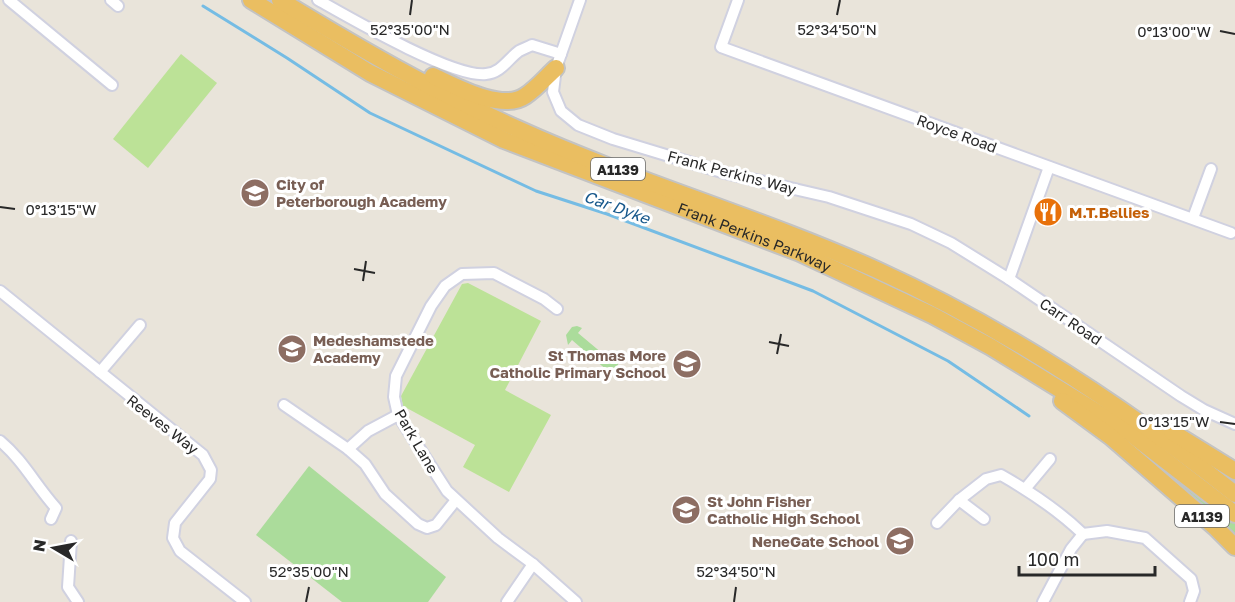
<svg xmlns="http://www.w3.org/2000/svg" width="1235" height="602" font-family="'Golos Text',sans-serif">
<rect width="100%" height="100%" fill="#e9e4da"/>
<g fill="#abdc9b">
<path d="M577 326 582 328 578 333 615 364 619 361 616 372 606 375 609 372 572 340 568 345 566 335 572 327Z"/>
<path d="M309 466 446 577 428 602H342L256 535Z"/>
<path d="M1176 475 1235 522V539L1173 481Z"/>
</g>
<g fill="#bce297">
<path d="M181 54 217 83 148 168 113 139Z"/>
<path d="M468 283 541 321 505 390 551 415 509 492 463 467 475 445 403 406 401 396 462 284Z"/>
</g>
<g fill="none" stroke-linecap="round" stroke-linejoin="round">
<path stroke="#75bce4" stroke-width="3" d="M203 6 287 58 370 113 536 191 607 214 813 291 948 361 1029 416"/>
<g stroke="#d0d1e0" stroke-width="14">
<g id="minor">
<path d="M9 0 112 85"/>
<path d="M111 0 118 6"/>
<path d="M318 0C350 18 453 78 486 74 501 73 508 59 519 51 523 49 528 47 532 45L561 54"/>
<path d="M580 0 556 68 553 92 561 111 578 125 613 139 725 173 829 197 911 224 951 243 1009 279 1181 396 1204 410 1235 424"/>
<path d="M738 0 721 47 1231 233"/>
<path d="M1193 218 1211 169"/>
<path d="M1009 279 1049 167"/>
<path d="M0 291 203 455 211 470 210 479 175 523 173 538 180 551 245 602"/>
<path d="M557 309 544 299 494 273 462 274 445 286 431 306 396 376 394 397 398 415 447 491 498 538 533 564 576 602"/>
<path d="M100 372 140 325"/>
<path d="M284 405 348 449 365 464 385 494 418 524 427 528 436 525 456 500"/>
<path d="M0 441C23 460 36 486 56 508L51 519"/>
<path d="M348 449 368 431 398 415"/>
<path d="M1025 489 1050 459"/>
<path d="M959 500 984 519"/>
<path d="M937 523 959 500 986 479 1001 475C1031 492 1058 510 1083 534"/>
<path d="M1083 534 1107 531 1145 538 1191 579 1194 591 1190 602"/>
<path d="M71 541 68 587 78 602"/>
<path d="M507 602 533 564"/>
<path d="M1043 602 1071 549 1083 534"/>
</g>
</g>
<g stroke="#c3c3c3" stroke-width="20">
<g id="trunk">
<path id="s1" d="M251 0 370 73 504 140 800 253 932 315 991 347 1126 430 1235 514"/>
<path d="M280 0C357 47 435 92 518 129 635 182 759 217 877 270 1005 328 1125 407 1235 494"/>
<path d="M433 76C455 86 502 112 525 96 536 89 546 77 556 68"/>
<path d="M1062 401 1111 437 1216 528 1235 547"/>
<path d="M1172 432 1235 471"/>
</g>
</g>
<use href="#minor" stroke="#fff" stroke-width="10"/>
<use href="#trunk" stroke="#eabe61" stroke-width="16"/>
</g>
<path fill="none" stroke="#282828" stroke-width="2" d="M410 15 412 0M837 15 840 0M1220 31 1235 34M0 207 15 209M354 269 375 273M363 281 366 261M769 342 789 346M777 354 781 334M1220 422 1235 424M306 602 309 587M734 602 736 587"/>
<defs>
<g id="school-disc" transform="scale(1.5)"><circle r="9.5" fill="#8d6e63" stroke="#fff"/><path d="M0-5L7-2L0 1L-7-2ZM-4 1L0 2.5L4 1V4Q0 6-4 4Z" fill="#fff"/></g>
<g id="restaurant-disc" transform="scale(1.5)"><circle r="9.5" fill="#e8710a" stroke="#fff"/><path d="M-5-6h1v4h1v-4h1v4h1v-4h1v5L-1.5 .5V6h-2V.5L-5-1ZM5-6V6H3V1.5H1.5Q1.5-4 5-6Z" fill="#fff"/></g>
</defs>
<g fill-rule="evenodd">
<use href="#school-disc" x="255" y="193"/>
<use href="#restaurant-disc" x="1048" y="212"/>
<use href="#school-disc" x="292" y="349"/>
<use href="#school-disc" x="687" y="364"/>
<use href="#school-disc" x="686" y="510"/>
<use href="#school-disc" x="900" y="541"/>
</g>
<g text-anchor="middle" dominant-baseline="central" stroke-width="6" stroke-linejoin="round" paint-order="stroke">
<g fill="#fff" stroke="#686868" stroke-width="1.5">
<rect x="591" y="158" width="54" height="22" rx="4.5"/>
<rect x="1175" y="505" width="54" height="22" rx="4.5"/>
</g>
<g font-size="14" font-weight="bold" fill="#282828">
<text x="618" y="169">A1139</text>
<text x="1202" y="516">A1139</text>
</g>
<g font-size="15" fill="#282828" stroke="#fff">
<text transform="translate(957 133) rotate(20)">Royce Road</text>
<text transform="translate(732 172) rotate(15)">Frank Perkins Way</text>
<text stroke="none"><textPath href="#s1" startOffset="558">Frank Perkins Parkway</textPath></text>
<text transform="translate(1071 321) rotate(34)">Carr Road</text>
<text transform="translate(163 424) rotate(38)">Reeves Way</text>
<text transform="translate(417 441) rotate(60)">Park Lane</text>
</g>
<g font-size="15" font-weight="bold" fill="#785e54" stroke="#fff" text-anchor="start">
<text x="276" y="184">City of<tspan x="276" dy="17">Peterborough Academy</tspan></text>
<text x="313" y="340">Medeshamstede<tspan x="313" dy="17">Academy</tspan></text>
<text x="666" y="355" text-anchor="end">St Thomas More<tspan x="666" dy="17">Catholic Primary School</tspan></text>
<text x="707" y="501">St John Fisher<tspan x="707" dy="17">Catholic High School</tspan></text>
<text x="879" y="541" text-anchor="end">NeneGate School</text>
</g>
<g font-size="15" font-weight="bold" fill="#c56008" stroke="#fff" text-anchor="start">
<text x="1069" y="212">M.T.Bellies</text>
</g>
<g font-size="16" font-style="italic" fill="#18598c" stroke="#fff">
<text transform="translate(617 207) rotate(20)">Car Dyke</text>
</g>
</g>
<g font-size="15" text-anchor="middle" fill="#282828" stroke="#fff" stroke-width="6" stroke-linejoin="round" paint-order="stroke">
<text x="410" y="35">52°35'00"N</text>
<text x="837" y="35">52°34'50"N</text>
<text x="1174" y="37">0°13'00"W</text>
<text x="61" y="215">0°13'15"W</text>
<text x="1174" y="427">0°13'15"W</text>
<text x="309" y="577">52°35'00"N</text>
<text x="736" y="577">52°34'50"N</text>
</g>
<g transform="translate(54 548) rotate(280)" stroke="#ffffff" stroke-width="4.5" paint-order="stroke">
<path d="M0-4.5L10 22L0 15L-10 22Z" fill="#282828"/>
<text y="-9" font-size="16" font-weight="bold" text-anchor="middle" fill="#282828">N</text>
</g>
<path d="M1019 566v9h136v-9" fill="none" stroke="#282828" stroke-width="3"/>
<text x="1028" y="566" font-size="18" fill="#282828" stroke="#ffffff" stroke-width="4.5" paint-order="stroke">100 m</text>
</svg>
